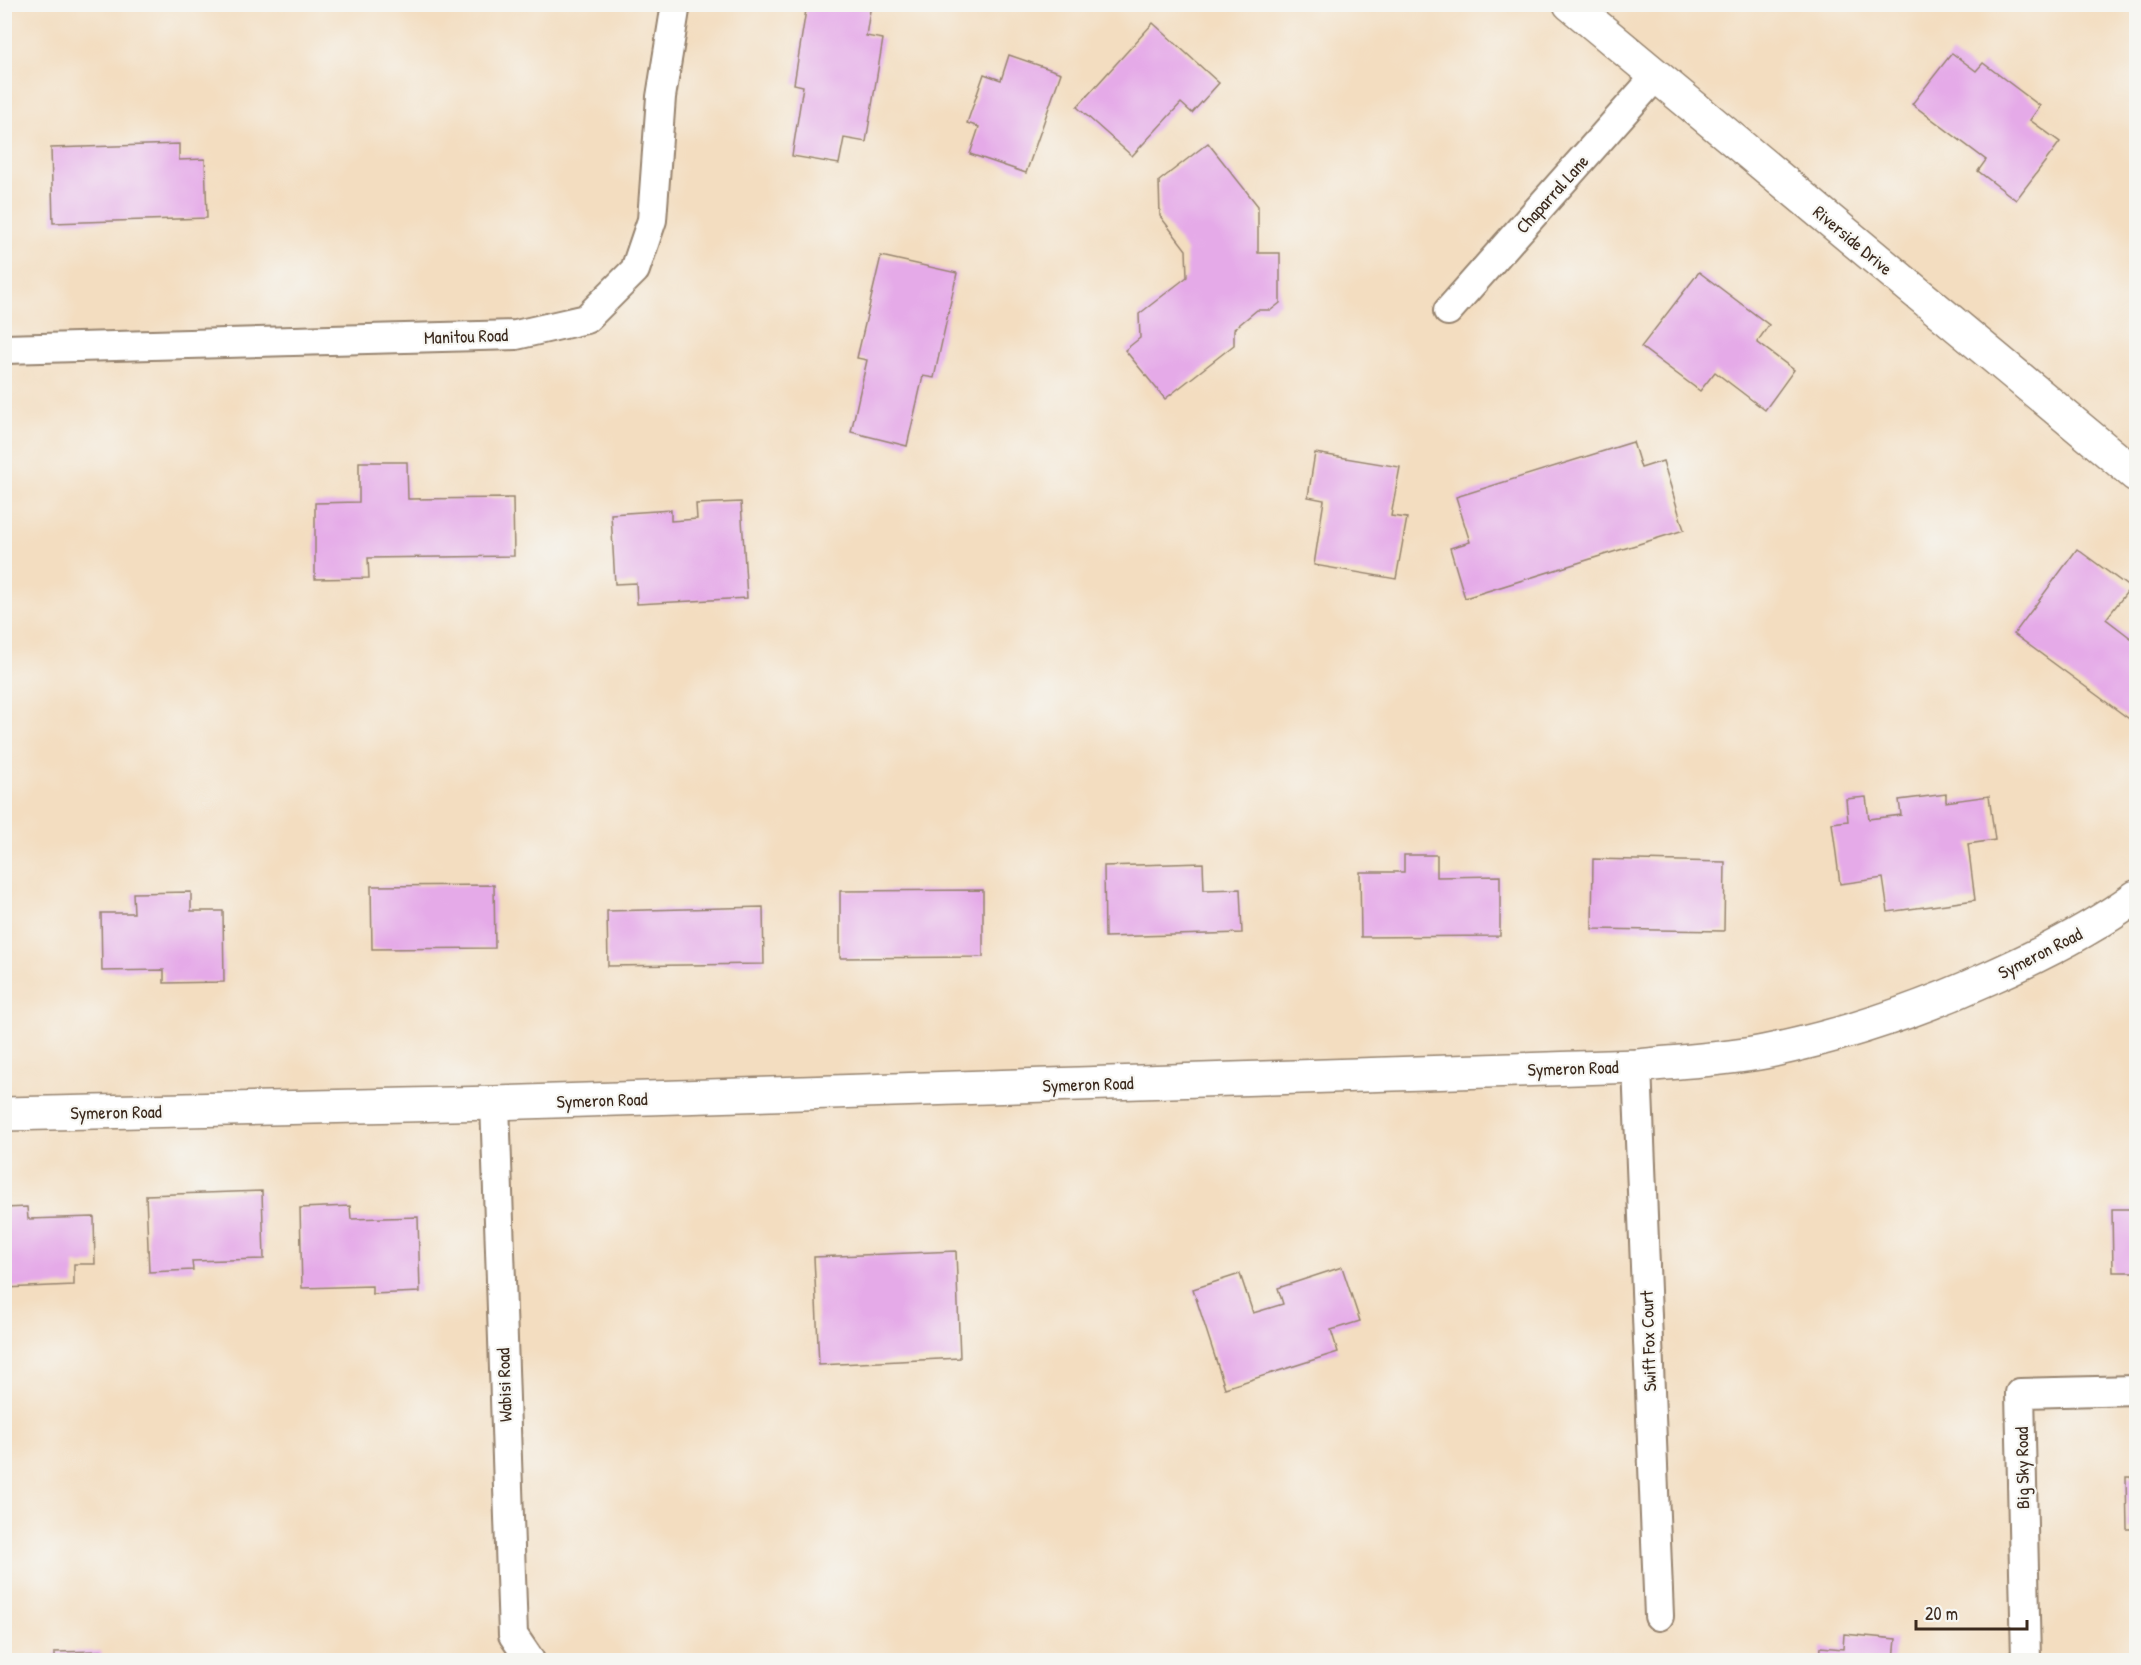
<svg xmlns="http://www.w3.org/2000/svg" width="2141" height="1665" font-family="'Patrick Hand',sans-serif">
<rect width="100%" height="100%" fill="#f6f6f2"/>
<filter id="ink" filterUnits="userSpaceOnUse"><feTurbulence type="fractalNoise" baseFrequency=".0167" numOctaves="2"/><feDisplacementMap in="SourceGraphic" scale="12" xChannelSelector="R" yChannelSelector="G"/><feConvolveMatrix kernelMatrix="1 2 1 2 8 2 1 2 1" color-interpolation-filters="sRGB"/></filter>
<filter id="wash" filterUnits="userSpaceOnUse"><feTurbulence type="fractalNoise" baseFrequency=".008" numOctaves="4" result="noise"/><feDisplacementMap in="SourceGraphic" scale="24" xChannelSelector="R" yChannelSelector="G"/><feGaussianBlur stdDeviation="1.35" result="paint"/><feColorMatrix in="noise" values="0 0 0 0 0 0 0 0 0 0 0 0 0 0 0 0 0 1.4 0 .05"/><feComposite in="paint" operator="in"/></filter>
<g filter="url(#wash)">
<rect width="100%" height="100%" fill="#f3ddc0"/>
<g id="blocks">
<g fill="#e5aae8">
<path d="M807 4H871L866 36 883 39 866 142 844 138 839 164 792 156 803 86 794 84Z"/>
<path d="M1153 23 1219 83 1192 113 1181 103 1132 156 1077 107Z"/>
<path d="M1952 53 1976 71 1983 63 2040 106 2030 120 2060 142 2016 200 1978 171 1986 160 1912 104Z"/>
<path d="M1009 55 1061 73 1026 173 970 154 979 127 967 123 984 74 1001 80Z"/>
<path d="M1208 143 1258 206V253H1280V303L1271 310H1257L1234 329V345L1165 399 1125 350 1140 338 1139 314 1187 277 1186 250 1160 216 1159 181Z"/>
<path d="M179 144V160L205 159 207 218 53 223 51 148Z"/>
<path d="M881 256 957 273 934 378 923 376 907 446 851 432 867 360 857 358Z"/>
<path d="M1699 272 1769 325 1757 342 1794 370 1765 410 1715 372 1700 391 1641 347Z"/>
<path d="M1633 442 1641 468 1663 461 1684 530 1465 598 1450 548 1470 542 1456 497Z"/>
<path d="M1315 453 1400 467 1391 516 1407 518 1396 579 1314 565 1324 500 1308 497Z"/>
<path d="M359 462H407L408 499 513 498 514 556 368 558 369 578 315 579V503L359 502Z"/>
<path d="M741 502 747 598 637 604 636 583 615 584 611 514 671 510V521L697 519 696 504Z"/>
<path d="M2077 549 2130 588 2106 619 2136 642V715L2132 721 2014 634Z"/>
<path d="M1946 794V802L1989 796 1995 840 1968 844 1975 900 1888 912 1883 878 1840 884 1832 823 1848 821 1846 799 1866 797 1869 819 1901 815 1899 800Z"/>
<path d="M1404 855H1437V877L1500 876V936L1361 937 1360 872H1404Z"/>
<path d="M1593 859 1725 862 1724 931 1592 929Z"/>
<path d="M1203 863 1204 890 1240 889 1242 933 1105 937 1104 866Z"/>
<path d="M494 885 495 948 372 949 371 886Z"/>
<path d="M983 890V957L840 958V891Z"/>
<path d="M191 892V911H223L224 982 164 983V970L102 971 101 913H134L133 893Z"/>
<path d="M763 907 764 964 608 966 607 911Z"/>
<path d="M262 1191 264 1259 192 1261 193 1270 149 1272 146 1195Z"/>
<path d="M350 1206 351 1219 418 1217 420 1292 372 1294V1286L302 1288 300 1208Z"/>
<path d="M27 1207 28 1219 94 1217 95 1264H74V1285L4 1288V1208Z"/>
<path d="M2112 1209H2136V1272H2113Z"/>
<path d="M956 1251 960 1358 819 1365 814 1257Z"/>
<path d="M1342 1267 1360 1321 1331 1330 1338 1352 1225 1388 1193 1289 1240 1274 1253 1313 1283 1304 1278 1288Z"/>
<path d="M2126 1477H2136V1529H2127Z"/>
<path d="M1844 1634 1896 1639 1894 1660H1820L1821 1647 1843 1649Z"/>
<path d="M101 1651 102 1660H55V1652Z"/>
</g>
</g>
</g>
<g filter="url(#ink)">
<use href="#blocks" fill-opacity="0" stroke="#97846f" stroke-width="1.5"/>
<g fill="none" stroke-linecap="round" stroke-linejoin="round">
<g stroke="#97846f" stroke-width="32">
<g id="street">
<path d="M1448 311 1656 76"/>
<path d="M4 349 516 335 586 319 635 270 652 220 661 97 676 4"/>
<path d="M1637 1066 1659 1616"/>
<path d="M495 1103 513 1635 530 1660"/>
<path d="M2026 1660 2020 1393 2136 1390"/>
</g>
</g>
<g stroke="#97846f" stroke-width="36">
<g id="secondary">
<path d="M1570 4 2136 475"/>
<path d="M4 1114 495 1103 1637 1066C1679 1061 1723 1060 1764 1052 1842 1036 1917 1011 1989 978 2041 955 2091 930 2136 897"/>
</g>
</g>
<use href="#street" stroke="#fff" stroke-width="28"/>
<use href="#secondary" stroke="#fff" stroke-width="33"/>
</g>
</g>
<g text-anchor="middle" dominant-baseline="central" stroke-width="4.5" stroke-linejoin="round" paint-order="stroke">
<g font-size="18" fill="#3b2a1e" stroke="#f6f6f2">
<text transform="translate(1552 194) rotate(-48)">Chaparral Lane</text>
<text transform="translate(1853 240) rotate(40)">Riverside Drive</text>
<text transform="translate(466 336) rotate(-2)">Manitou Road</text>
<text transform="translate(2040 953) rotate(-27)">Symeron Road</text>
<text transform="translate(1573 1068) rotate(-2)">Symeron Road</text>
<text transform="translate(1088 1084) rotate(-2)">Symeron Road</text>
<text transform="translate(602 1100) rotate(-2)">Symeron Road</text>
<text transform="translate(116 1112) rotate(-1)">Symeron Road</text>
<text transform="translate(1648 1341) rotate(-92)">Swift Fox Court</text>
<text transform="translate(504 1385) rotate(-92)">Wabisi Road</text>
<text transform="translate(2022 1468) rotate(-91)">Big Sky Road</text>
</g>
</g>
<rect width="2141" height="1665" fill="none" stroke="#f6f6f2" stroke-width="24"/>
<path d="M1916 1620v9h111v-9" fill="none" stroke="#3b2a1e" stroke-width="3"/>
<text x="1925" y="1620" font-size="18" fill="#3b2a1e" stroke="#f6f6f2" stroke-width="4.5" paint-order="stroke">20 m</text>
</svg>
